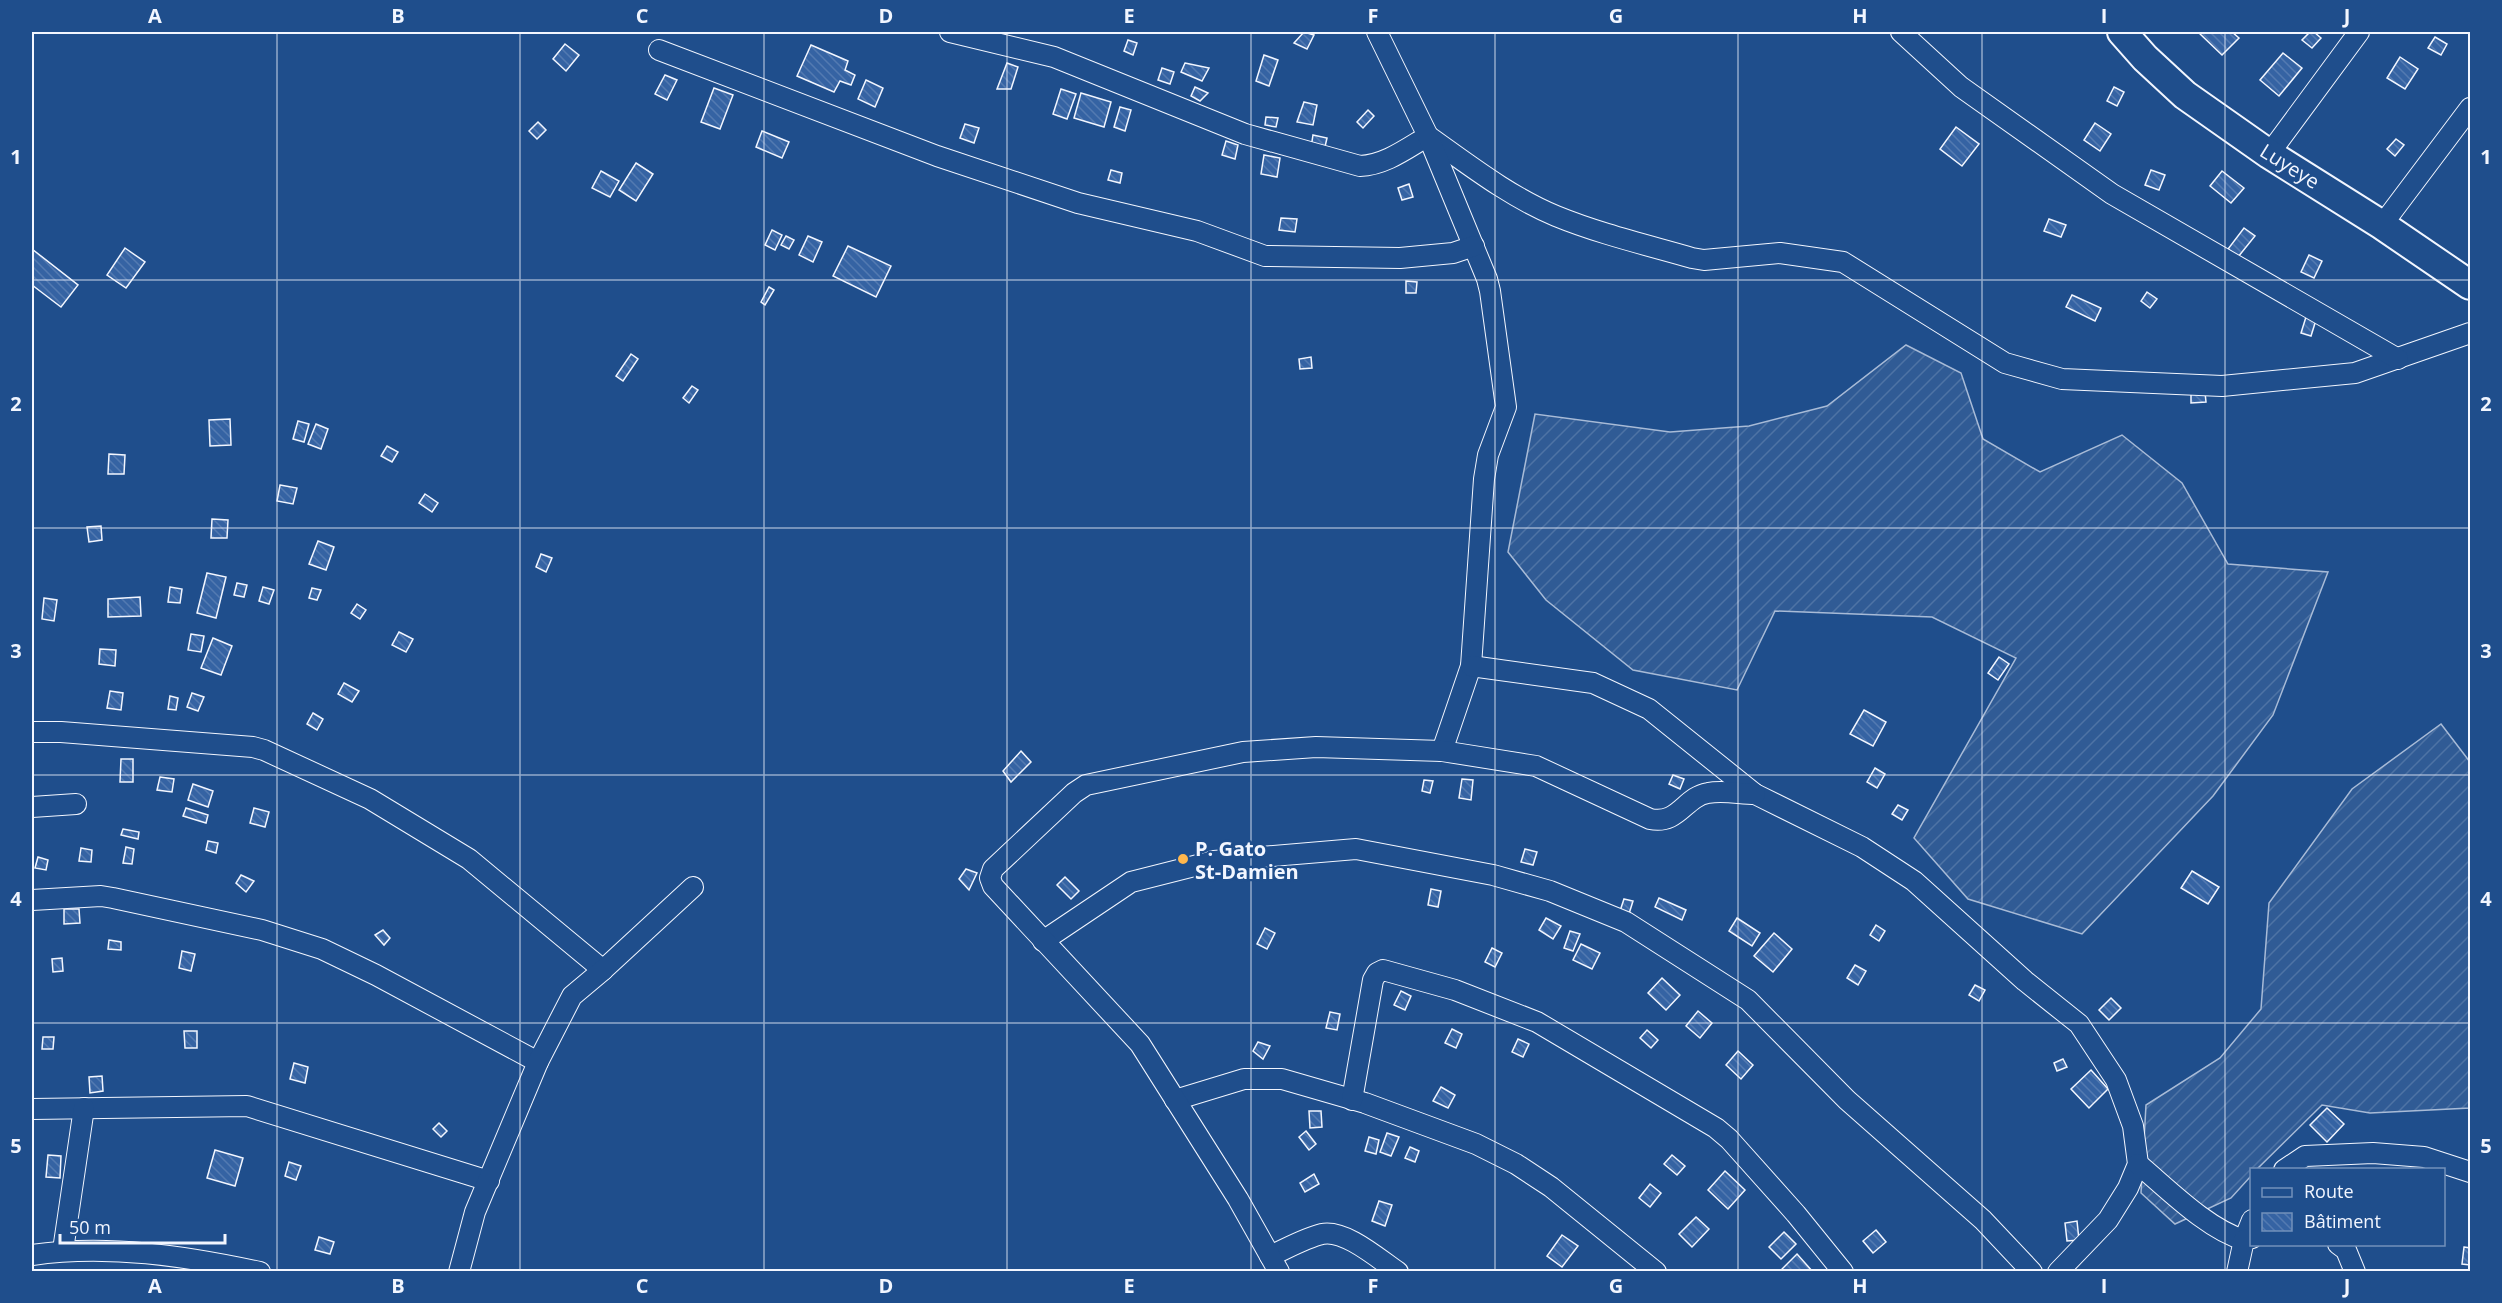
<svg xmlns="http://www.w3.org/2000/svg" width="2502" height="1303" font-family="'Open Sans',sans-serif">
<defs>
<pattern id="garden-furrows" width="10" height="10" patternUnits="userSpaceOnUse" patternTransform="scale(1.5)"><rect width="10" height="10" fill="#305b95"/><path d="M-1 1l2-2M0 10L10 0M9 11l2-2" fill="none" stroke="#4e73a5"/></pattern>
<pattern id="building-back-hatch" width="6" height="6" patternUnits="userSpaceOnUse" patternTransform="scale(1.5)"><rect width="6" height="6" fill="#3563a3"/><path d="M-1 5l2 2M0 0l6 6M5-1l2 2" fill="none" stroke="#537ab1"/></pattern>
</defs>
<rect width="100%" height="100%" fill="#1f4e8c"/>
<g fill="url(#garden-furrows)" stroke="#a8bbd7" stroke-width="1.5">
<path d="M1906 345 1961 373 1983 439 2040 472 2122 435 2182 483 2228 564 2328 572 2273 715 2213 796 2082 934 1968 899 1914 838 2016 658 1932 617 1775 611 1737 690 1633 670 1546 600 1508 552 1535 414 1670 432 1749 426 1827 406Z"/>
<path d="M2441 724 2470 762V1108L2370 1113 2322 1105 2257 1169 2252 1170 2251 1176 2231 1198 2175 1224 2141 1193 2146 1105 2220 1058 2261 1009 2269 903 2352 789Z"/>
</g>
<g fill="url(#building-back-hatch)" stroke="#f2f6ff" stroke-width="1.5">
<path d="M1304 32 1314 35 1307 49 1294 43Z"/>
<path d="M2198 32H2232L2239 38 2222 55Z"/>
<path d="M2310 32H2314L2321 38 2312 48 2302 40Z"/>
<path d="M2435 37 2447 44 2441 55 2428 48Z"/>
<path d="M1128 40 1137 43 1133 55 1124 51Z"/>
<path d="M565 44 579 55 566 71 553 59Z"/>
<path d="M811 45 848 61 845 70 855 75 851 85 840 81 834 92 797 76Z"/>
<path d="M2283 53 2302 68 2279 96 2260 80Z"/>
<path d="M1264 55 1278 60 1269 86 1256 81Z"/>
<path d="M2400 57 2418 69 2405 89 2387 78Z"/>
<path d="M1007 63 1018 67 1011 89H997Z"/>
<path d="M1185 63 1209 68 1202 81 1181 72Z"/>
<path d="M1162 68 1174 72 1170 84 1158 80Z"/>
<path d="M665 75 677 80 667 100 655 94Z"/>
<path d="M866 80 883 88 875 107 858 99Z"/>
<path d="M1195 87 1208 93 1200 101 1191 96Z"/>
<path d="M2114 87 2124 92 2117 106 2107 101Z"/>
<path d="M714 88 733 95 720 129 701 122Z"/>
<path d="M1061 89 1076 94 1067 119 1053 114Z"/>
<path d="M1081 93 1111 102 1104 127 1074 118Z"/>
<path d="M1304 102 1317 105 1313 125 1297 122Z"/>
<path d="M1120 107 1131 110 1125 131 1114 127Z"/>
<path d="M1368 110 1374 116 1363 128 1357 122Z"/>
<path d="M1266 117 1278 118 1276 127 1265 125Z"/>
<path d="M538 122 546 130 537 139 529 131Z"/>
<path d="M2095 123 2111 134 2100 151 2084 140Z"/>
<path d="M965 124 979 128 974 143 960 138Z"/>
<path d="M1956 127 1979 144 1962 166 1940 149Z"/>
<path d="M762 131 789 142 782 158 756 147Z"/>
<path d="M1313 135 1327 138 1324 151 1311 148Z"/>
<path d="M2396 139 2404 145 2395 156 2387 149Z"/>
<path d="M1226 141 1238 145 1235 159 1222 155Z"/>
<path d="M1264 155 1280 158 1277 177 1261 174Z"/>
<path d="M636 163 653 174 636 201 619 190Z"/>
<path d="M1111 170 1122 173 1120 183 1108 180Z"/>
<path d="M2151 170 2165 175 2159 190 2145 185Z"/>
<path d="M601 171 619 181 610 197 592 188Z"/>
<path d="M2222 171 2244 188 2231 203 2210 186Z"/>
<path d="M1409 184 1413 197 1402 200 1398 188Z"/>
<path d="M1281 218 1297 219 1295 232 1279 230Z"/>
<path d="M2049 219 2066 225 2061 237 2044 231Z"/>
<path d="M2244 228 2255 236 2238 257 2228 249Z"/>
<path d="M772 230 782 235 775 250 765 245Z"/>
<path d="M786 236 794 240 789 249 781 245Z"/>
<path d="M808 236 822 242 813 262 799 255Z"/>
<path d="M848 246 891 266 876 297 833 276Z"/>
<path d="M125 248 145 262 126 288 107 275Z"/>
<path d="M32 249 78 285 61 307 32 285Z"/>
<path d="M2309 255 2322 261 2314 278 2301 272Z"/>
<path d="M1406 281 1417 282 1416 293H1406Z"/>
<path d="M769 287 774 290 765 305 761 302Z"/>
<path d="M2147 292 2157 299 2150 308 2141 301Z"/>
<path d="M2072 295 2101 308 2095 321 2066 307Z"/>
<path d="M2306 317 2316 320 2311 336 2301 333Z"/>
<path d="M631 354 638 359 623 381 616 376Z"/>
<path d="M1311 357 1312 368 1300 369 1299 359Z"/>
<path d="M692 386 698 390 689 403 683 398Z"/>
<path d="M2205 392 2206 402 2191 403V393Z"/>
<path d="M230 419 231 445 210 446 209 420Z"/>
<path d="M298 421 309 424 304 442 293 439Z"/>
<path d="M316 424 328 429 321 449 308 444Z"/>
<path d="M387 446 398 452 392 462 381 456Z"/>
<path d="M109 454 125 455 124 474H108Z"/>
<path d="M280 485 297 488 293 504 277 501Z"/>
<path d="M425 494 438 503 432 512 419 503Z"/>
<path d="M212 519 228 520 227 538H211Z"/>
<path d="M101 526 102 540 89 542 87 527Z"/>
<path d="M318 541 334 547 326 570 309 564Z"/>
<path d="M541 554 552 558 546 572 536 567Z"/>
<path d="M207 573 226 577 216 618 197 613Z"/>
<path d="M237 583 247 585 244 597 234 595Z"/>
<path d="M170 587 182 589 180 603 168 602Z"/>
<path d="M263 587 274 590 269 604 259 601Z"/>
<path d="M312 588 321 590 317 600 309 598Z"/>
<path d="M140 597 141 616 108 617V599Z"/>
<path d="M44 598 57 600 54 621 42 619Z"/>
<path d="M357 604 366 610 360 619 351 613Z"/>
<path d="M399 632 413 639 406 652 392 645Z"/>
<path d="M191 634 204 636 201 652 188 650Z"/>
<path d="M213 638 232 646 221 675 201 668Z"/>
<path d="M100 649 116 650 115 666 99 664Z"/>
<path d="M1999 657 2009 664 1998 680 1988 673Z"/>
<path d="M344 683 359 691 352 702 338 694Z"/>
<path d="M110 691 123 693 121 710 107 708Z"/>
<path d="M192 693 204 697 198 711 187 707Z"/>
<path d="M170 696 178 698 176 710 168 709Z"/>
<path d="M1864 710 1886 722 1873 746 1850 734Z"/>
<path d="M313 713 323 719 317 730 307 724Z"/>
<path d="M1021 751 1031 762 1011 782 1003 771Z"/>
<path d="M121 759H133V782H120Z"/>
<path d="M1875 768 1885 774 1877 788 1867 782Z"/>
<path d="M1673 775 1684 779 1680 789 1669 784Z"/>
<path d="M160 777 174 779 172 792 157 790Z"/>
<path d="M1462 779 1473 780 1471 800 1459 798Z"/>
<path d="M1424 780 1433 781 1430 793 1422 791Z"/>
<path d="M193 784 213 791 208 807 188 800Z"/>
<path d="M1898 805 1908 810 1902 820 1892 814Z"/>
<path d="M186 808 208 815 206 823 183 816Z"/>
<path d="M254 808 269 812 265 827 250 823Z"/>
<path d="M123 829 139 832 138 839 121 835Z"/>
<path d="M208 841 218 843 216 853 206 850Z"/>
<path d="M126 847 134 849 132 864 123 863Z"/>
<path d="M81 848 92 850 91 862 79 861Z"/>
<path d="M1525 849 1537 852 1533 865 1521 862Z"/>
<path d="M38 857 48 860 46 870 35 868Z"/>
<path d="M966 869 977 873 969 890 959 879Z"/>
<path d="M2192 871 2219 887 2208 904 2181 888Z"/>
<path d="M241 875 254 881 246 892 236 883Z"/>
<path d="M1065 877 1079 891 1071 899 1057 885Z"/>
<path d="M1431 889 1441 891 1438 907 1428 905Z"/>
<path d="M1659 898 1686 910 1682 920 1655 907Z"/>
<path d="M1624 899 1633 901 1628 917 1619 914Z"/>
<path d="M64 909H79L80 923 64 924Z"/>
<path d="M1546 918 1561 926 1553 939 1539 930Z"/>
<path d="M1737 918 1760 933 1752 946 1729 931Z"/>
<path d="M1876 925 1885 931 1879 941 1870 935Z"/>
<path d="M1265 928 1275 933 1267 949 1257 944Z"/>
<path d="M383 930 390 938 384 945 375 935Z"/>
<path d="M1570 931 1580 934 1573 951 1564 948Z"/>
<path d="M1774 933 1792 949 1773 972 1754 956Z"/>
<path d="M109 940 121 942V950L108 949Z"/>
<path d="M1581 944 1600 953 1592 969 1573 960Z"/>
<path d="M1492 948 1502 953 1495 967 1485 962Z"/>
<path d="M182 951 195 954 191 971 179 968Z"/>
<path d="M62 958 63 971 53 972 52 959Z"/>
<path d="M1855 965 1866 971 1858 985 1847 978Z"/>
<path d="M1662 978 1680 995 1666 1010 1648 993Z"/>
<path d="M1975 985 1985 990 1979 1001 1969 995Z"/>
<path d="M1401 991 1411 996 1405 1010 1394 1005Z"/>
<path d="M2111 998 2121 1008 2109 1020 2099 1010Z"/>
<path d="M1698 1011 1712 1023 1700 1038 1686 1026Z"/>
<path d="M1330 1012 1340 1014 1337 1030 1326 1028Z"/>
<path d="M1452 1029 1462 1034 1456 1048 1445 1043Z"/>
<path d="M1647 1030 1658 1040 1651 1048 1640 1038Z"/>
<path d="M184 1031H197V1048H185Z"/>
<path d="M43 1037H54L53 1049H42Z"/>
<path d="M1518 1039 1529 1044 1523 1057 1512 1052Z"/>
<path d="M1258 1042 1270 1046 1263 1059 1253 1051Z"/>
<path d="M1738 1051 1753 1065 1741 1079 1726 1065Z"/>
<path d="M2063 1059 2067 1067 2057 1071 2054 1063Z"/>
<path d="M294 1063 308 1067 305 1083 290 1079Z"/>
<path d="M2091 1070 2108 1089 2089 1108 2071 1089Z"/>
<path d="M102 1076 103 1091 90 1093 89 1077Z"/>
<path d="M1441 1087 1455 1095 1448 1108 1433 1101Z"/>
<path d="M2327 1108 2344 1124 2327 1142 2310 1125Z"/>
<path d="M1309 1111H1321L1322 1127 1310 1128Z"/>
<path d="M439 1123 447 1131 441 1137 433 1129Z"/>
<path d="M1306 1131 1316 1144 1309 1150 1299 1137Z"/>
<path d="M1387 1133 1399 1137 1391 1156 1380 1152Z"/>
<path d="M1369 1137 1379 1140 1376 1154 1365 1151Z"/>
<path d="M1410 1147 1419 1151 1415 1162 1405 1158Z"/>
<path d="M215 1150 243 1158 235 1186 207 1178Z"/>
<path d="M48 1155 61 1156 60 1178 46 1177Z"/>
<path d="M1672 1155 1685 1166 1677 1175 1664 1164Z"/>
<path d="M289 1162 301 1166 296 1180 285 1176Z"/>
<path d="M1725 1171 1745 1190 1728 1209 1708 1190Z"/>
<path d="M1314 1174 1319 1184 1305 1192 1300 1183Z"/>
<path d="M1650 1184 1661 1193 1650 1207 1639 1198Z"/>
<path d="M1379 1201 1392 1205 1385 1226 1372 1221Z"/>
<path d="M1696 1217 1709 1229 1692 1247 1679 1234Z"/>
<path d="M2077 1221 2079 1240 2067 1241 2065 1223Z"/>
<path d="M1876 1230 1886 1242 1873 1253 1863 1241Z"/>
<path d="M1784 1232 1796 1244 1781 1259 1769 1247Z"/>
<path d="M1562 1235 1578 1246 1562 1267 1547 1256Z"/>
<path d="M319 1237 334 1242 330 1254 315 1250Z"/>
<path d="M2464 1247 2470 1248V1265L2462 1264Z"/>
<path d="M1797 1254 1813 1272H1779Z"/>
</g>
<g fill="none" stroke-linecap="round" stroke-linejoin="round">
<g stroke="#f2f6ff" stroke-width="22">
<g id="street">
<path d="M950 32 1054 57 1245 134 1360 166C1385 165 1406 149 1428 136 1469 165 1510 197 1556 216 1600 234 1647 245 1692 258L1704 260 1780 253 1843 262 2005 363 2062 379 2222 386 2355 373 2470 333"/>
<path d="M1377 32 1428 136 1487 279 1490 291 1506 407 1488 455 1484 479 1471 666 1442 751"/>
<path d="M1901 32 1961 87 2112 194 2398 359"/>
<path d="M659 50 937 156 1078 203 1197 231 1265 256 1400 258 1453 253 1474 246"/>
<path d="M2269 154 2359 32"/>
<path d="M2382 225 2470 108"/>
<path d="M1471 666 1593 683 1649 709 1755 794 1862 847 1914 881 2025 981 2079 1024 2116 1080 2133 1126 2138 1164 2128 1188 2108 1220 2058 1272"/>
<path d="M32 732H61L253 747 264 750 370 799 469 859 603 970"/>
<path d="M32 807 76 804"/>
<path d="M32 900 101 896 113 898 262 930 322 949 376 975 538 1062"/>
<path d="M1043 941 1131 882 1214 861 1356 849 1493 875 1550 891 1626 922 1748 1000 1847 1100 1983 1220 2032 1272"/>
<path d="M1175 1100 1244 1079H1282L1365 1103 1476 1144 1516 1164 1551 1187 1656 1272"/>
<path d="M1352 1100 1373 980 1377 973 1383 970 1455 990 1537 1022 1716 1128 1729 1139 1796 1214 1843 1272"/>
<path d="M32 1109 247 1106 489 1181"/>
<path d="M2138 1164C2168 1189 2207 1229 2244 1240L2252 1220"/>
<path d="M2284 1170 2305 1156 2373 1153 2424 1157 2470 1172"/>
<path d="M2338 1244 2346 1250 2355 1272"/>
<path d="M63 1250 84 1108"/>
<path d="M32 1255C107 1244 186 1256 260 1272"/>
<path d="M1270 1256C1286 1249 1305 1238 1322 1234 1345 1229 1380 1260 1398 1272"/>
<path d="M459 1272 475 1212 538 1062 572 996 603 970 693 887"/>
<path d="M1279 1272 1238 1199 1140 1044 993 886 990 878 993 869 1074 793 1086 785 1243 752 1316 747 1442 751 1536 766 1650 819C1679 825 1684 797 1708 793 1723 790 1740 794 1755 794"/>
<path d="M2237 1272 2244 1240 2252 1238"/>
</g>
</g>
<g stroke="#f2f6ff" stroke-width="32">
<path id="secondary" d="M2122 32 2145 58 2185 95 2269 154 2382 225 2470 285"/>
</g>
<use href="#street" stroke="#1f4e8c" stroke-width="20"/>
<use href="#secondary" stroke="#1f4e8c" stroke-width="28"/>
</g>
<path fill="none" stroke="#f2f6ff" stroke-width="1.5" stroke-opacity="0.55" d="M277 32V1272M520 32V1272M764 32V1272M1007 32V1272M1251 32V1272M1495 32V1272M1738 32V1272M1982 32V1272M2225 32V1272M32 280H2470M32 528H2470M32 775H2470M32 1023H2470"/>
<circle fill="#ffb74d" stroke="#1f4e8c" stroke-width="2" cx="1183" cy="859" r="6"/>
<g text-anchor="middle" dominant-baseline="central" stroke-width="4.5" stroke-linejoin="round" paint-order="stroke">
<g font-size="20" fill="#f2f6ff" stroke="#1f4e8c">
<text transform="translate(2290 166) rotate(32)">Luyeye</text>
</g>
<g font-size="20" font-weight="bold" fill="#f2f6ff" stroke="#1f4e8c" text-anchor="start">
<text x="1195" y="848">P. Gato<tspan x="1195" dy="23">St-Damien</tspan></text>
</g>
</g>
<rect width="2502" height="1303" fill="none" stroke="#1f4e8c" stroke-width="66"/>
<rect x="2250" y="1168" width="195" height="78" fill="#1f4e8c" stroke="#7391ba" stroke-width="1.5"/>
<rect x="2262" y="1188" width="30" height="9" fill="#1f4e8c" stroke="#7391ba" stroke-width="1.5"/>
<text x="2304" y="1198" font-size="18" fill="#f2f6ff">Route</text>
<rect x="2262" y="1213" width="30" height="18" fill="url(#building-back-hatch)" stroke="#7391ba" stroke-width="1.5"/>
<text x="2304" y="1228" font-size="18" fill="#f2f6ff">Bâtiment</text>
<path d="M60 1234v9h165v-9" fill="none" stroke="#f2f6ff" stroke-width="3"/>
<text x="69" y="1234" font-size="18" fill="#f2f6ff" stroke="#1f4e8c" stroke-width="4.5" paint-order="stroke">50 m</text>
<rect x="33" y="33" width="2436" height="1237" fill="none" stroke="#f2f6ff" stroke-width="2"/>
<g font-size="20" text-anchor="middle" font-weight="bold" fill="#f2f6ff">
<text x="155" y="23">A</text>
<text x="398" y="23">B</text>
<text x="642" y="23">C</text>
<text x="886" y="23">D</text>
<text x="1129" y="23">E</text>
<text x="1373" y="23">F</text>
<text x="1616" y="23">G</text>
<text x="1860" y="23">H</text>
<text x="2104" y="23">I</text>
<text x="2347" y="23">J</text>
<text x="16" y="164">1</text>
<text x="2486" y="164">1</text>
<text x="16" y="411">2</text>
<text x="2486" y="411">2</text>
<text x="16" y="658">3</text>
<text x="2486" y="658">3</text>
<text x="16" y="906">4</text>
<text x="2486" y="906">4</text>
<text x="16" y="1153">5</text>
<text x="2486" y="1153">5</text>
<text x="155" y="1293">A</text>
<text x="398" y="1293">B</text>
<text x="642" y="1293">C</text>
<text x="886" y="1293">D</text>
<text x="1129" y="1293">E</text>
<text x="1373" y="1293">F</text>
<text x="1616" y="1293">G</text>
<text x="1860" y="1293">H</text>
<text x="2104" y="1293">I</text>
<text x="2347" y="1293">J</text>
</g>
</svg>
